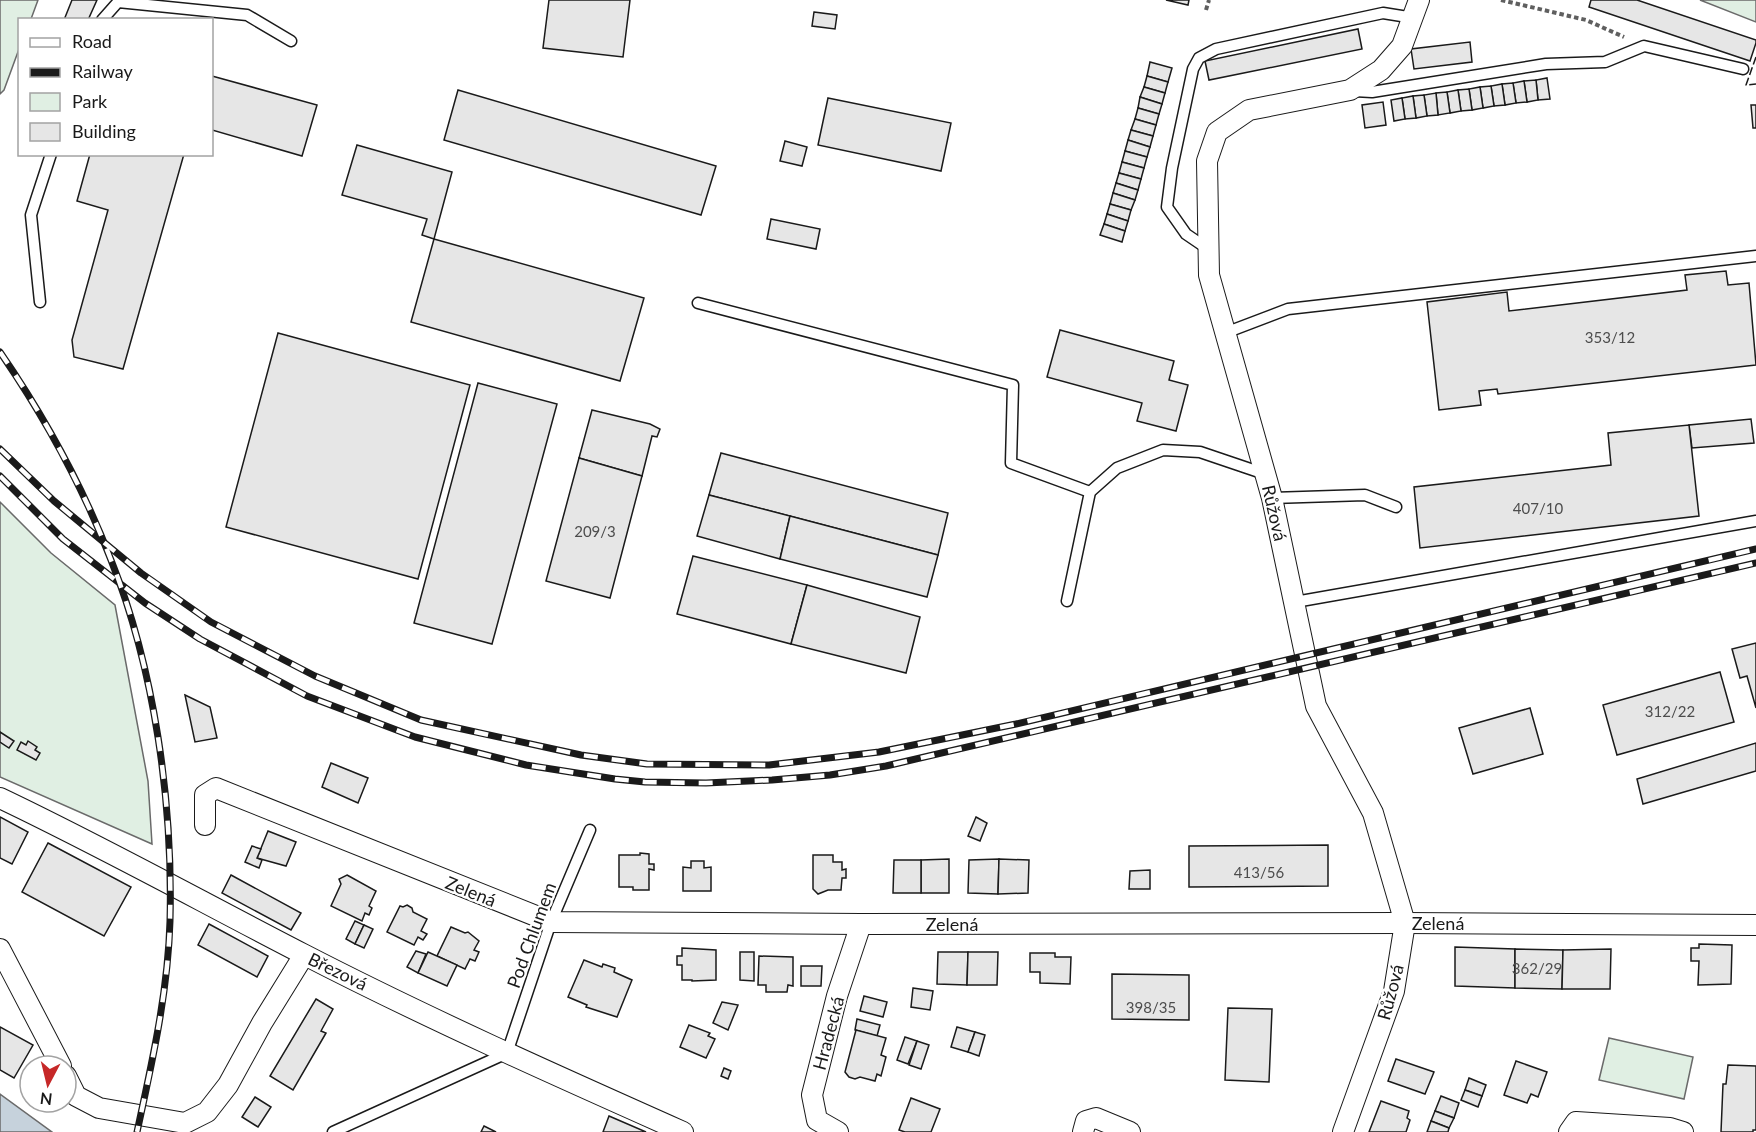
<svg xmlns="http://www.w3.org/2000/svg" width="1756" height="1132" font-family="Lato,sans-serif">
<rect width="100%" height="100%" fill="#fff"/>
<g fill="#e0efe3" stroke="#6a6a6a" stroke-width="1.5">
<path d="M0 0H38L31 19 20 20 19 49 4 90 0 94Z"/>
<path d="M1700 0H1756V22Z"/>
<path d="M0 502 51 553 115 605 148 781 152 844 0 777Z"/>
<path d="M1609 1038 1693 1057 1684 1099 1599 1080Z"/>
</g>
<path fill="#c6d2dc" stroke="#6a6a6a" stroke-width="1.5" d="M0 1094 52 1132H0Z"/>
<g fill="#e6e6e6" stroke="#1a1a1a" stroke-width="1.5">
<path d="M72 0H97L88 20H64Z"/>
<path d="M549 0H630L623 57 543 48Z"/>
<path d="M1166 0H1189L1188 5Z"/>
<path d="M1591 0H1637L1756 40V43L1750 61 1589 7Z"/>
<path d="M814 12 837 15 835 29 812 26Z"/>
<path d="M1358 29 1362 49 1209 80 1205 61Z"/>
<path d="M1470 42 1472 62 1414 69 1411 49Z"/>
<path d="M1150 62 1172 68 1168 82 1147 76Z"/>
<path d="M212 76 317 105 302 156 212 130Z"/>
<path d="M1147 76 1168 82 1165 93 1144 87Z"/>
<path d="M1547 78 1550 99 1538 100 1536 80Z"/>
<path d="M1536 80 1538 100 1527 102 1524 81Z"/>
<path d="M1524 81 1527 102 1516 103 1513 83Z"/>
<path d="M1513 83 1516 103 1505 105 1502 84Z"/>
<path d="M1502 84 1505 105 1494 106 1491 86Z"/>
<path d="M1491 86 1494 106 1483 108 1480 87Z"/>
<path d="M1144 87 1165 93 1162 104 1140 97Z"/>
<path d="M1480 87 1483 108 1472 110 1469 89Z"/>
<path d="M1469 89 1472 110 1461 111 1458 90Z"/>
<path d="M458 90 716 166 701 215 444 140Z"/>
<path d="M1458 90 1461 111 1450 113 1447 92Z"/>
<path d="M1447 92 1450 113 1438 115 1436 93Z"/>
<path d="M1436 93 1438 115 1427 116 1424 95Z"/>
<path d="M1424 95 1427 116 1416 118 1413 96Z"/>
<path d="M1413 96 1416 118 1405 119 1402 98Z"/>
<path d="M1140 97 1162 104 1159 114 1138 108Z"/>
<path d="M828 98 951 123 941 171 818 145Z"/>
<path d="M1402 98 1405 119 1394 121 1391 100Z"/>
<path d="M1383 102 1386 125 1365 128 1362 105Z"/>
<path d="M1751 105H1756V128H1753Z"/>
<path d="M1138 108 1159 114 1156 125 1135 119Z"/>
<path d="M1135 119 1156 125 1153 136 1131 130Z"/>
<path d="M1131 130 1153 136 1150 147 1128 140Z"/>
<path d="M1128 140 1150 147 1147 157 1125 151Z"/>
<path d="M785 141 807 147 802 166 780 161Z"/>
<path d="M357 145 452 172 434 239 422 235 427 219 342 195Z"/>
<path d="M1125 151 1147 157 1144 168 1122 162Z"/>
<path d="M90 154H184L123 369 74 357 72 340 108 210 77 201Z"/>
<path d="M1122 162 1144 168 1141 179 1119 173Z"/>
<path d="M1119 173 1141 179 1138 190 1116 183Z"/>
<path d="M1116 183 1138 190 1135 200 1113 193Z"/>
<path d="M1113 193 1135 200 1131 210 1110 204Z"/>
<path d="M1110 204 1131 210 1128 221 1107 214Z"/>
<path d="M1107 214 1128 221 1125 231 1104 224Z"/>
<path d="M771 219 820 229 816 249 767 239Z"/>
<path d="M1104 224 1125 231 1122 242 1100 235Z"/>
<path d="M434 239 644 298 620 381 411 322Z"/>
<path d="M1726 271 1728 285 1749 283 1756 365 1498 394 1497 389 1479 391 1481 405 1439 410 1427 302 1507 292 1509 311 1687 290 1685 275Z"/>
<path d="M1060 330 1174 361 1169 380 1188 385 1176 431 1137 421 1142 403 1047 377Z"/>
<path d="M278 333 470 385 418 579 226 527Z"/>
<path d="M478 383 557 404 492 644 414 623Z"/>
<path d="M592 410 650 424 660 429 657 437 652 436 642 476 579 458Z"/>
<path d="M1751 419 1754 443 1692 448 1689 425Z"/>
<path d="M1689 425 1699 516 1420 548 1414 487 1611 465 1608 433Z"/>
<path d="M721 453 948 513 938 555 709 495Z"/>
<path d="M579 458 642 476 610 598 546 581Z"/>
<path d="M709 495 790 516 780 559 697 536Z"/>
<path d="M790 516 938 555 927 597 780 559Z"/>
<path d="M693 556 807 585 791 644 677 614Z"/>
<path d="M807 585 920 617 906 673 791 644Z"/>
<path d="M1756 643V708L1747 676 1740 678 1732 649Z"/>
<path d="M1720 672 1734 722 1617 755 1603 705Z"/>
<path d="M185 695 210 707 217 738 195 742Z"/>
<path d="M1530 708 1543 754 1473 774 1459 728Z"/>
<path d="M0 732 14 741 9 748 0 742Z"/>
<path d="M28 741 37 747 35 750 40 753 36 760 17 750 21 742 26 745Z"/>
<path d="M1756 743V771L1643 804 1637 779Z"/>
<path d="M331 763 368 778 358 803 322 787Z"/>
<path d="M0 817 28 832 12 864 0 858Z"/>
<path d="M976 817 987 823 980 841 968 836Z"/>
<path d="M268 831 296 842 286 866 257 858Z"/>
<path d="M48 843 131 887 104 936 22 892Z"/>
<path d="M1328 845V886L1189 887V846Z"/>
<path d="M252 846 261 849 257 858 262 860 259 868 245 862Z"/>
<path d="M640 853 649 854V864H654V870L649 869V890H633V887H619V855H640Z"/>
<path d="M813 855H833V862H842V870L846 869V878H842L841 890H828L818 894 813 889Z"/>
<path d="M949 859V893H921V860Z"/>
<path d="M999 859 998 894 968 893 969 860Z"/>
<path d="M999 859 1029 860 1028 893 998 894Z"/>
<path d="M894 860H921V893H893Z"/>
<path d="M691 861H704V868L711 867V891H683V867L691 868Z"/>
<path d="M1150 870V889H1129L1130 871Z"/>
<path d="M231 875 301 913 291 930 222 893Z"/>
<path d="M347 875 376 891 369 906 372 908 369 915 365 913 362 921 331 906 341 884 339 879Z"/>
<path d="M407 905 412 908 413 912 427 919 421 931 427 934 423 940 418 937 414 945 387 932 400 906 403 907Z"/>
<path d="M355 921 364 925 355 944 346 939Z"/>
<path d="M209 924 268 956 257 977 198 945Z"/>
<path d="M364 925 373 929 364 948 355 944Z"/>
<path d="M451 927 465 933 468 932 479 941 474 950 479 952 475 961 470 959 465 969 437 956Z"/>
<path d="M1699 944 1732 945 1731 984 1698 985 1699 961H1691V948H1699Z"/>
<path d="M1455 947 1515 949V988L1455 986Z"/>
<path d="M682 948 716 950V980L692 981V980H682V965H677V956H682Z"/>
<path d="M1515 949 1563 950 1562 989 1515 988Z"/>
<path d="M1611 949 1610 989H1562L1563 950Z"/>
<path d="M416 951 426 954 418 973 407 967Z"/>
<path d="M428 952 457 965 447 986 418 973Z"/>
<path d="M740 952H754V981L740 980Z"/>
<path d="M938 952H968L967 985 937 984Z"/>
<path d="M968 952H998L997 985H967Z"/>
<path d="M1030 953H1055V957H1071L1070 984 1040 983V972H1030Z"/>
<path d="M759 956 793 957V986L788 985 787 992H766V985H758Z"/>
<path d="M584 960 602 967 603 964 615 968 614 972 632 980 617 1017 586 1007 587 1005 568 997Z"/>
<path d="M801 966H822L821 986H801Z"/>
<path d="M1112 974 1189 975V1020L1112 1019Z"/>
<path d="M913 988 933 991 930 1010 911 1007Z"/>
<path d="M864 996 887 1002 883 1017 860 1011Z"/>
<path d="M316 999 333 1009 321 1031 326 1033 293 1090 270 1076Z"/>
<path d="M722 1002 738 1005 728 1030 713 1023Z"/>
<path d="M1228 1008 1272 1009 1269 1082 1225 1080Z"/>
<path d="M857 1019 880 1025 877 1036 855 1030Z"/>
<path d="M689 1025 710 1033 708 1036 715 1039 706 1058 680 1047Z"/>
<path d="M0 1027 33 1045 14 1078 0 1070Z"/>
<path d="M957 1027 975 1032 968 1052 951 1047Z"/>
<path d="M856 1030 886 1038 881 1055 886 1057 881 1076 877 1074 875 1081 860 1077 855 1079 849 1077 845 1072Z"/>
<path d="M975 1032 985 1035 979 1056 968 1052Z"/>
<path d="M905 1037 917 1041 908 1064 897 1060Z"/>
<path d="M917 1041 929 1045 921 1069 909 1065Z"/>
<path d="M1396 1059 1434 1072 1425 1094 1388 1081Z"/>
<path d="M1516 1061 1547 1072 1538 1097 1531 1094 1527 1103 1504 1095Z"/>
<path d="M1728 1065 1756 1066V1130H1753V1132H1721L1723 1084H1726Z"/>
<path d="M724 1068 731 1071 728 1079 721 1076Z"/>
<path d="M1469 1078 1486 1085 1482 1096 1465 1090Z"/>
<path d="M1465 1090 1482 1096 1478 1107 1461 1100Z"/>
<path d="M1441 1096 1459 1103 1454 1118 1435 1111Z"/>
<path d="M255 1097 271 1107 258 1127 242 1117Z"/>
<path d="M911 1098 940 1109 931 1132H905L899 1130Z"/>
<path d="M1381 1101 1409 1111 1407 1118 1410 1120 1406 1132H1369Z"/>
<path d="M1435 1111 1454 1118 1449 1128 1431 1121Z"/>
<path d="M609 1116 646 1132H603Z"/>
<path d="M1431 1121 1449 1128 1448 1132H1427Z"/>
<path d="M484 1126 496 1132H481Z"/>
</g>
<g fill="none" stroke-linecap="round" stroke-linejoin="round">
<g stroke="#1a1a1a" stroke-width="13">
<g id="lane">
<path d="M102 20 118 2 247 15 291 41"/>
<path d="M1354 91 1372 92 1546 64 1605 62 1644 46 1743 69"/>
<path d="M1208 249 1186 234 1167 207 1172 168 1193 69 1199 58 1216 49 1383 13 1414 18"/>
<path d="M40 302 31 215 51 154"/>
<path d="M698 303 1013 385 1011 463 1090 492"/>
<path d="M1225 333 1288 309 1756 256"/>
<path d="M1272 498 1365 495 1396 507"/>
<path d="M1067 601 1090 492 1117 468 1163 450 1200 452 1265 474"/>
<path d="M1295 602 1756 521"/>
<path d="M333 1132 507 1053 551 922 590 830"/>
</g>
</g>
<g stroke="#1a1a1a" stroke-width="22">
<g id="street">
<path d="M0 798C103 847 202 902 303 954 427 1018 555 1075 683 1132"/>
<path d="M205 825V795L216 788 551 922 861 924 1405 923 1756 925"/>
<path d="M0 949 61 1066"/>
<path d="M66 1076 76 1096 99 1108 185 1123 207 1112 228 1085 262 1023 304 955"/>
<path d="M838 1132 817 1120 812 1095 837 996 861 924"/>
<path d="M1083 1132 1086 1121 1096 1118 1130 1132"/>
<path d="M1343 1132 1394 991 1405 923 1373 813 1316 706 1272 498 1209 275 1207 161 1217 132 1249 110 1350 90 1381 70 1402 46 1419 0"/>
<path d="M1569 1132 1576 1122 1670 1128 1683 1132"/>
</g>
</g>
<g stroke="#5f5f5f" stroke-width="4" stroke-dasharray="4.5 3" stroke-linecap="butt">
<path d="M1501 0 1586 20 1624 37"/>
<path d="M1206 10 1209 0"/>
</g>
<use href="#lane" stroke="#fff" stroke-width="10"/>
<use href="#street" stroke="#fff" stroke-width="20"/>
<g stroke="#1a1a1a" stroke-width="7">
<g id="rail">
<path d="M0 352C44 416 83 487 111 560 155 670 173 804 170 921 168 992 152 1063 137 1132"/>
<path d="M0 449 54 501 141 573 211 622 315 676 421 720 581 755 647 764 769 765 879 752 1016 724 1756 549"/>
<path d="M0 476 63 539 145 603 200 639 307 696 415 737 526 765 615 779 645 782 706 783 772 780 830 775 886 766 1756 563"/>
</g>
</g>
<use href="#rail" stroke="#fff" stroke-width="4.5" stroke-dasharray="14" stroke-linecap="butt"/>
<path stroke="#1a1a1a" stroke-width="1.5" stroke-dasharray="8 3" stroke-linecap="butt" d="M1756 57 1746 85 1756 84"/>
</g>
<g text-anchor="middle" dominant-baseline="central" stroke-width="4.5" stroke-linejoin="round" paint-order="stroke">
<g font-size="15" fill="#4d4d4d">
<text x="1610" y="337">353/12</text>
<text x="1538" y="508">407/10</text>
<text x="595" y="531">209/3</text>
<text x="1670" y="711">312/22</text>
<text x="1259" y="872">413/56</text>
<text x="1537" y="968">362/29</text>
<text x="1151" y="1007">398/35</text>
</g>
<g font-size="18" fill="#1a1a1a" stroke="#fff">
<text transform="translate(1275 513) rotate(77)">Růžová</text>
<text transform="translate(471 891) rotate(22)">Zelená</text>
<text x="1438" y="923">Zelená</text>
<text x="952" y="924">Zelená</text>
<text transform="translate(531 935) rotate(-70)">Pod Chlumem</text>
<text transform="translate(338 971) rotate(26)">Březová</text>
<text transform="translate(1390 992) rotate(-75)">Růžová</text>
<text transform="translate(828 1033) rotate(-75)">Hradecká</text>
</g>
</g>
<rect x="18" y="18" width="195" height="138" fill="#ffffff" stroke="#a3a3a3" stroke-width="1.5"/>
<rect x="30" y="38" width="30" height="9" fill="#ffffff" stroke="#a3a3a3" stroke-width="1.5"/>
<text x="72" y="48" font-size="18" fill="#1a1a1a">Road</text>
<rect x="30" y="68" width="30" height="9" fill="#1a1a1a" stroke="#a3a3a3" stroke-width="1.5"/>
<text x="72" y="78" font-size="18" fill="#1a1a1a">Railway</text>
<rect x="30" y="93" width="30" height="18" fill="#e0efe3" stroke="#a3a3a3" stroke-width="1.5"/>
<text x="72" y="108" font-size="18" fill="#1a1a1a">Park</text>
<rect x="30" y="123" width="30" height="18" fill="#e6e6e6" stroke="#a3a3a3" stroke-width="1.5"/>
<text x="72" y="138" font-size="18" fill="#1a1a1a">Building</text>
<g transform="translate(48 1084) rotate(187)"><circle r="28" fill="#ffffff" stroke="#a3a3a3" stroke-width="1.5"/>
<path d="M0-4.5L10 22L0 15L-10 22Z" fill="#c62828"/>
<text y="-9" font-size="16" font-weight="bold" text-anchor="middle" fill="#1a1a1a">N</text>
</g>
</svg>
